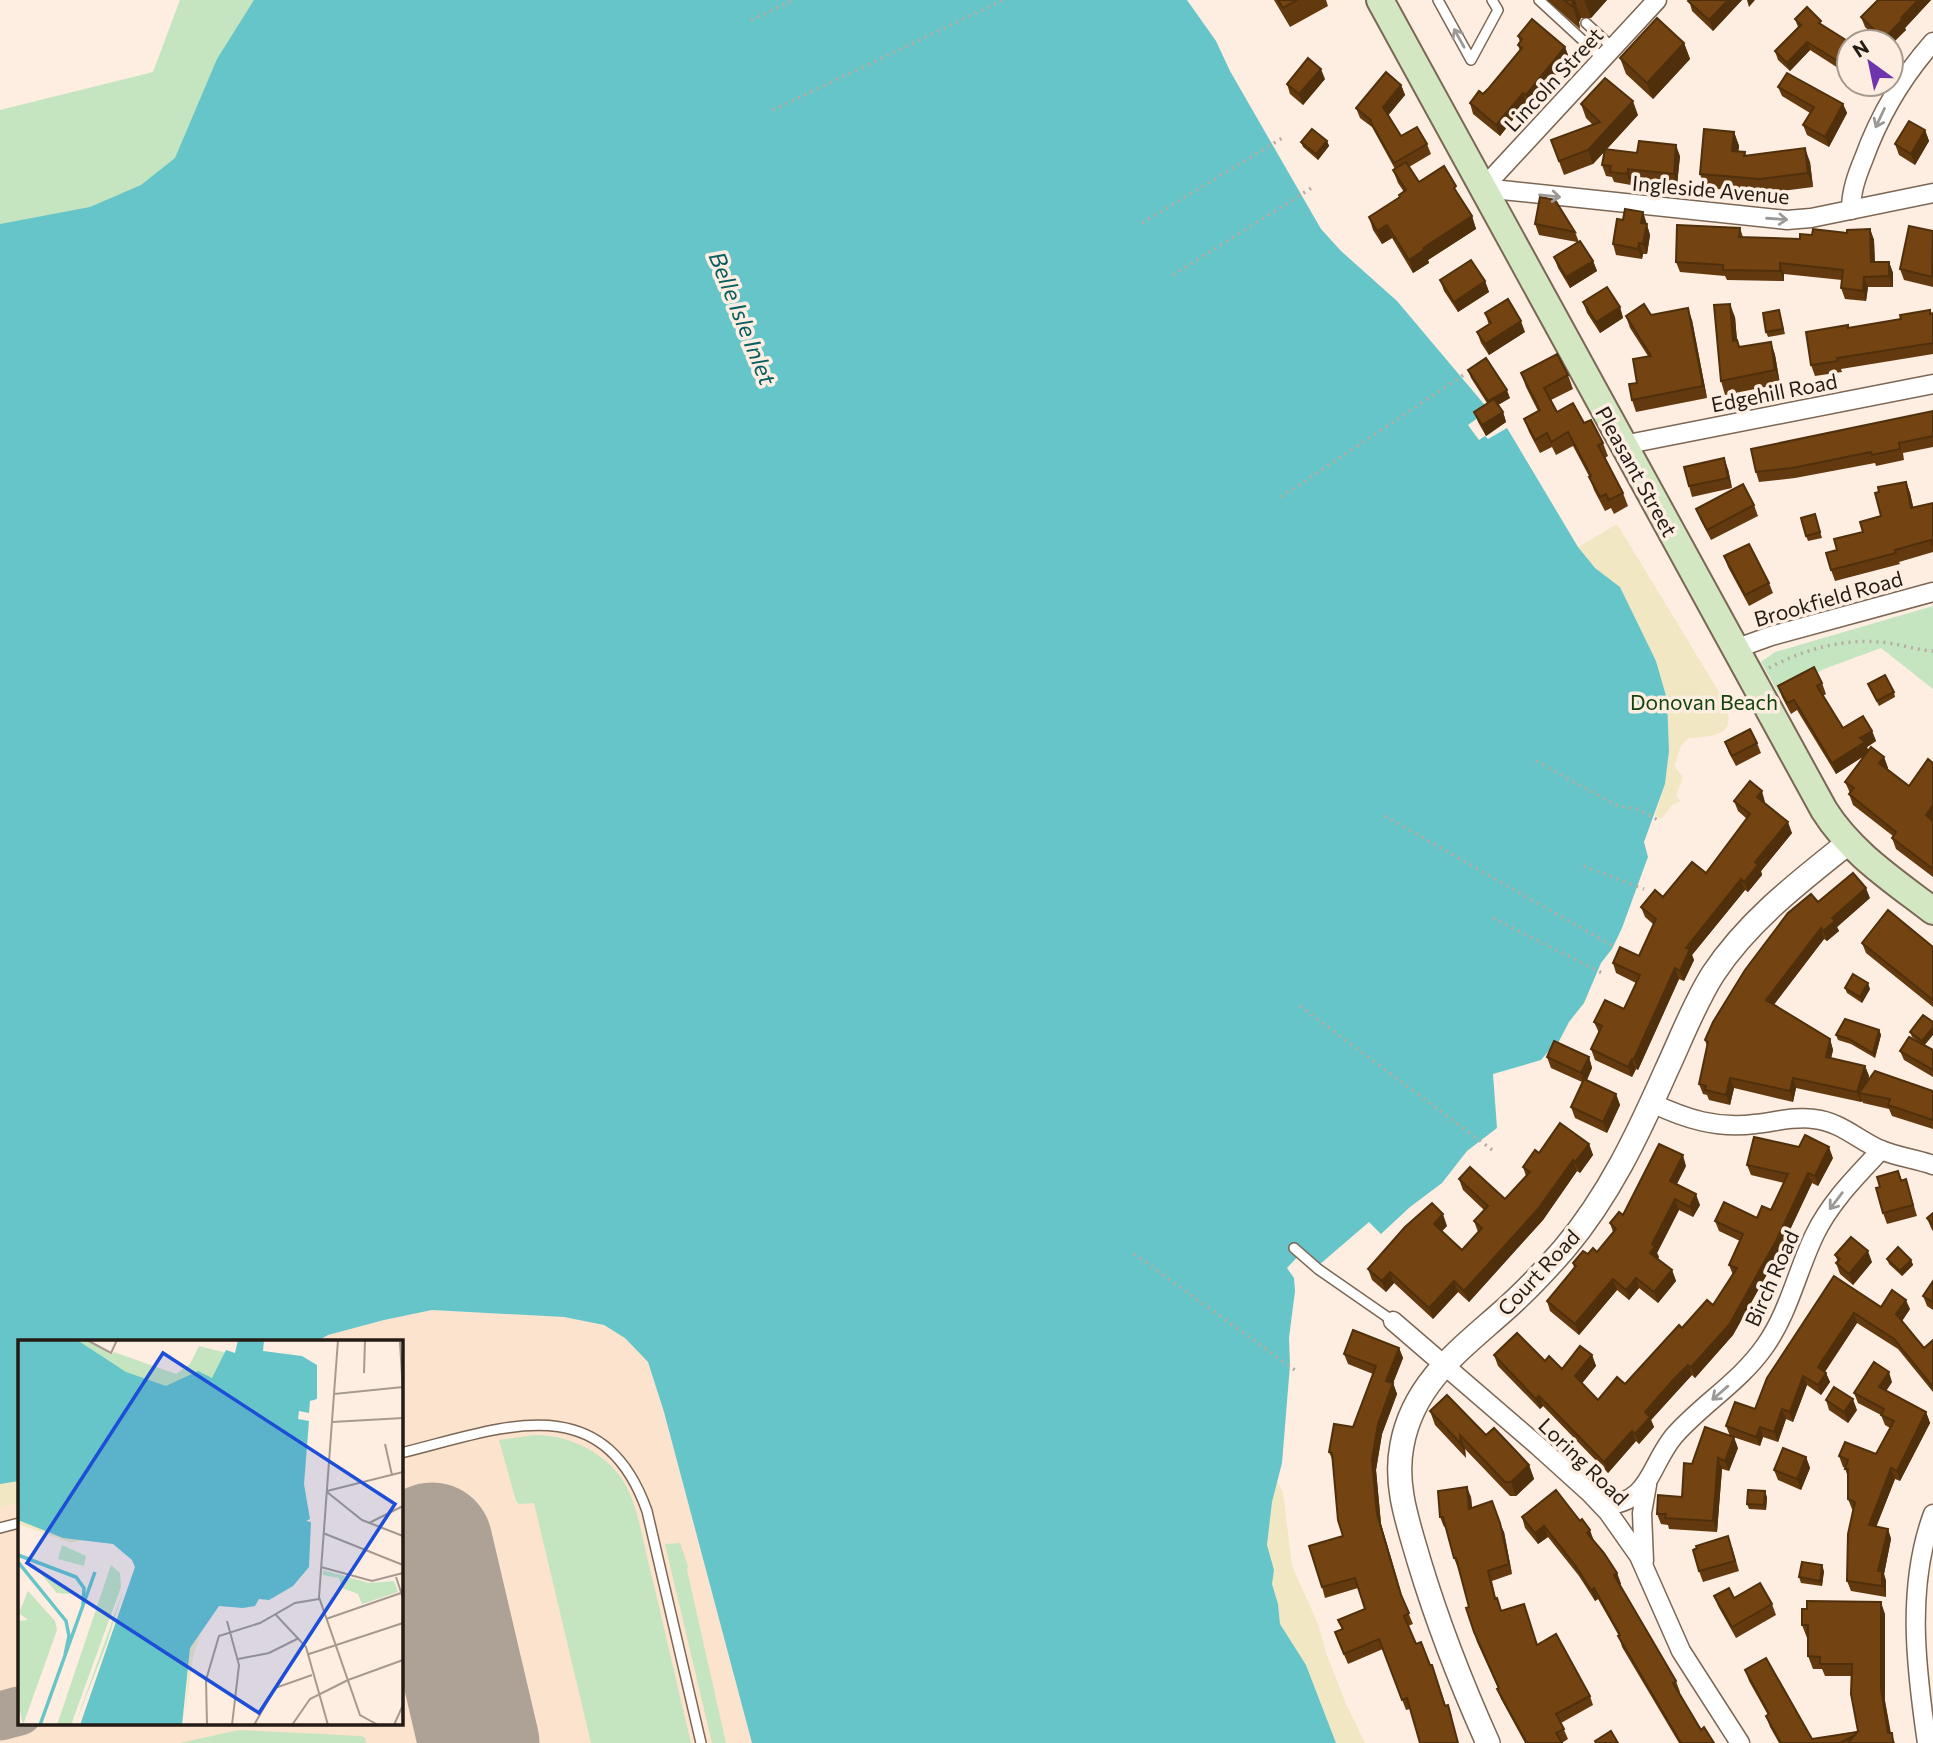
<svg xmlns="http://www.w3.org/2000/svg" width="1933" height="1743" font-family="Commissioner,sans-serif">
<rect width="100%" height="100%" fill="#fdeee1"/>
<path fill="#fce3ce" d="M432 1310 564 1317 604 1325 625 1338 648 1362 664 1412 752 1743H0V1484L19 1481V1724H401V1342H316L328 1335 384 1320Z"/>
<g fill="#c5e4c0">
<path d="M180 0H328L245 159 0 280V110L153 72Z"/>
<path d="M1933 606V689L1881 648 1824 669 1779 694 1761 662 1775 652Z"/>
<path d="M535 1435C567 1435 600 1450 619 1475 637 1499 641 1533 648 1561 663 1621 676 1682 691 1743H591L534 1503 519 1504 516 1501 499 1440Z"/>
<path d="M680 1543 688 1566 687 1570 726 1743H712L665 1544Z"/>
<path d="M239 1730 361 1736 365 1738 366 1743H180Z"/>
</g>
<g fill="#f1e7c2">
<path d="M1617 524 1722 697C1740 733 1719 737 1689 738L1681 746 1674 766 1683 777 1676 796 1681 801 1672 805 1661 819 1655 815 1665 784 1669 751 1667 699 1663 685 1656 661 1620 587 1595 568 1578 547Z"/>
<path d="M19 1481V1503L0 1507V1484Z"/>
<path d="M1277 1482 1283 1492 1292 1566 1318 1624 1326 1653 1346 1704 1365 1743H1336L1306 1665 1280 1624 1278 1604 1272 1584 1274 1570 1267 1545 1272 1502Z"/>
</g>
<path fill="#66c5c8" d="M254 0H1187L1216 41 1230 71 1321 229 1341 251 1397 301 1489 410 1468 425 1479 440 1485 436 1488 439 1507 428 1578 547 1595 568 1620 587 1656 661 1667 699 1669 751 1665 784 1644 842 1648 857 1645 865 1622 928 1612 949 1601 963 1584 1003 1569 1022 1557 1045 1551 1048 1541 1060 1493 1074 1497 1128 1467 1151 1442 1183 1410 1207 1381 1234 1369 1222 1319 1265 1303 1251 1287 1268 1294 1278 1295 1291 1289 1338 1290 1365 1282 1463 1272 1502 1267 1545 1274 1570 1272 1584 1278 1604 1280 1624 1306 1665 1336 1743H752L664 1412 648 1362 625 1338 604 1325 564 1317 432 1310 384 1320 328 1335 316 1342H19V1481L0 1484V224L90 207 141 185 175 158 217 59Z"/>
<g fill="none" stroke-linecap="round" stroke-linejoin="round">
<g stroke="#aea296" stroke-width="49">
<path d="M401 1654C439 1670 464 1705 476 1743"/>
<path d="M0 1716 19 1711"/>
</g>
<path stroke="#aea296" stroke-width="121" d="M432 1543 479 1743"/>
<g stroke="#7c6654" stroke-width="12">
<g id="service">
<path d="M1438 0 1471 60 1498 10 1492 0"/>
<path d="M1539 0 1603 59"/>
<path d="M1586 23 1613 48"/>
<path d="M1294 1248 1318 1269 1393 1321"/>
<path d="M401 1453C499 1429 602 1384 647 1511L701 1743"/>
<path d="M0 1528 19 1523"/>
</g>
</g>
<g stroke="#7c6654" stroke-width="21">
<g id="minor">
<path d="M1483 188 1787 220 1811 218 1933 193"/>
<path d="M1483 188 1657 0"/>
<path d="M1851 210C1851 191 1857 175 1864 158 1880 114 1902 77 1933 42"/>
<path d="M1623 445 1933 384"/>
<path d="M1735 649 1771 636 1933 592"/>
<path d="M1652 1103C1686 1119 1717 1129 1755 1124 1775 1122 1794 1116 1814 1119 1841 1122 1858 1140 1881 1150 1898 1157 1916 1159 1933 1165"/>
<path d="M1393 1321 1538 1446 1590 1493 1608 1512 1639 1556 1681 1651 1740 1743"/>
<path d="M1602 1505C1650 1505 1649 1466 1674 1436 1702 1404 1740 1382 1765 1346 1789 1312 1797 1271 1815 1234 1831 1201 1857 1176 1881 1150"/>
<path d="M1644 1561 1642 1513 1647 1485"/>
<path d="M1927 1743C1916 1668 1906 1587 1933 1514"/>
</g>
</g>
<g stroke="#7c6654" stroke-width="26">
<path id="tertiary" d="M1488 1743C1461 1683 1438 1624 1419 1561 1408 1523 1394 1485 1402 1445 1413 1385 1457 1352 1500 1314 1523 1294 1544 1272 1564 1249 1609 1196 1638 1134 1666 1071 1681 1039 1694 1004 1713 974 1748 921 1799 882 1848 843"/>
</g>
<g stroke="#7c6654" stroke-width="30">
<path id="secondary" d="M1380 0 1824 810C1851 853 1893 880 1933 911"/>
</g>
<g stroke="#b8aba0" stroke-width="3.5" stroke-dasharray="2 5" stroke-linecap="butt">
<path d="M751 20 794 0"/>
<path d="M773 110 1003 0"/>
<path d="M1142 223 1284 137"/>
<path d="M1173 275 1313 187"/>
<path d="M1281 497 1465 374"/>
<path d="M1769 668C1802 650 1841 639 1879 642 1897 643 1915 650 1933 651"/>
<path d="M1536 761 1618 806 1638 809 1658 820"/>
<path d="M1385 816 1616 948"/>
<path d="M1584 866 1644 889"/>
<path d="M1493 918 1602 973"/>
<path d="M1300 1006 1495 1152"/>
<path d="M1134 1254 1295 1370"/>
</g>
<use href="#service" stroke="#fff" stroke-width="9"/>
<use href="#minor" stroke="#fff" stroke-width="18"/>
<use href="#tertiary" stroke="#fff" stroke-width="23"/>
<use href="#secondary" stroke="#d4e7c3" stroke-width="26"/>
</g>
<g fill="#633a0f">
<path d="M1274 0H1326L1328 6 1290 27Z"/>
<path d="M1547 0H1607L1591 18H1581L1579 22 1580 29Z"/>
<path d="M1689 0H1742L1713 31 1692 11Z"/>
<path d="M1878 0H1931L1905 28 1906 30 1891 42H1881L1865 27 1861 17Z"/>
<path d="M1795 19 1823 26 1849 42V75L1810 50 1790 71 1778 60 1775 51 1798 27Z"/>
<path d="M1518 36 1565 47 1569 58 1530 106 1526 103 1500 136 1473 114 1470 103 1489 88 1520 51 1518 45 1520 42Z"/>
<path d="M1684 43 1690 59 1653 99 1626 74 1620 58Z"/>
<path d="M1325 79 1303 105 1290 94 1287 84Z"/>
<path d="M1401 85 1405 95 1388 115 1401 136 1427 144 1431 154 1409 167 1419 182 1461 199 1472 216 1476 229 1428 260 1429 263 1413 273 1392 238 1382 244 1373 230 1369 217 1400 197 1404 192 1398 183 1393 170 1395 169 1372 127 1360 118 1356 108Z"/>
<path d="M1778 87 1843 104 1847 113 1829 147 1807 135 1803 125 1810 113 1782 96Z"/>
<path d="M1581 104 1638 115 1607 149 1637 153 1680 156 1677 185 1631 180V185L1614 182 1612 177 1606 176 1602 165 1604 152 1593 164 1564 175 1551 140 1593 125 1586 118Z"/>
<path d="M1925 130 1929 141 1915 165 1899 155 1895 144Z"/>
<path d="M1734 132 1739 146 1738 152H1745L1746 155 1810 162 1813 187 1765 193 1705 188 1700 174Z"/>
<path d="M1327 141 1329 146 1318 160 1303 147 1301 142Z"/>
<path d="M1643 212 1650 235 1647 254H1643L1642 259 1616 255 1613 244 1623 220Z"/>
<path d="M1535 224 1575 232 1579 242 1593 261 1597 271 1570 288 1558 268 1554 257 1577 242 1539 235Z"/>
<path d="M1740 228 1743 237 1800 239 1812 235 1847 233 1870 229 1874 240 1875 262H1889L1893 273V287H1868L1866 301 1845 299 1841 288 1842 280 1784 274V281L1727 280 1725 276 1680 272 1676 262Z"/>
<path d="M1933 231V287L1904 280 1900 269Z"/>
<path d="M1440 280 1485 281 1489 292 1458 312 1444 291Z"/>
<path d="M1583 302 1620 307 1623 318 1600 333 1587 313Z"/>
<path d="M1779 310 1785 334 1768 337 1766 332Z"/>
<path d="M1930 310 1931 314 1933 313V354L1841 369 1842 372 1815 376 1811 365 1848 325 1850 328 1901 319Z"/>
<path d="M1485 313 1525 332 1489 355 1481 343 1477 332 1489 325Z"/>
<path d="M1651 315 1692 320 1707 398 1636 412 1632 400 1648 356 1630 328 1626 316Z"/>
<path d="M1735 317 1737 340 1740 347 1771 342 1775 355 1780 384 1725 395 1721 381Z"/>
<path d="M1468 370 1510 398 1498 405 1503 412 1506 422 1486 436 1478 422 1474 412 1487 403 1471 378Z"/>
<path d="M1521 373 1568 375 1573 389 1551 400 1557 412 1584 423 1603 443 1608 456 1605 458 1623 493 1628 506 1614 514 1611 508 1605 511 1594 490 1589 476 1573 446 1556 455 1552 447 1540 453 1529 432 1524 419 1538 411 1526 387Z"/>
<path d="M1933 411V447L1903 453 1904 460 1876 466 1875 463 1795 478 1759 482 1756 472Z"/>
<path d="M1728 469 1732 488 1692 497 1689 486Z"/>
<path d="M1906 482 1910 493 1913 507 1933 503V552L1899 562 1900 564 1835 581 1831 570 1837 550 1863 532 1881 516Z"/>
<path d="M1754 505 1758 516 1711 540 1700 519 1696 509Z"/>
<path d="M1815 514 1822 538 1808 541 1806 536Z"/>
<path d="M1724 556 1769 583 1773 593 1749 606 1728 567Z"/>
<path d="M1822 683 1826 694 1823 696 1843 728 1872 731 1876 741 1867 747 1868 751 1884 757 1888 768 1887 769 1909 786 1933 763V877L1896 849 1892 838 1893 836 1853 805 1849 794 1850 793 1845 782 1865 755 1836 774 1797 710 1791 714 1782 697 1778 686Z"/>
<path d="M1868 684 1894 692 1895 697 1879 706Z"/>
<path d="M1725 742 1757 743 1761 753 1736 766 1729 753Z"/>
<path d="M1734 801 1765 802 1764 803 1792 833 1761 871 1762 875 1748 892 1745 890 1692 955 1694 960 1684 981 1679 979 1638 1070 1636 1069 1632 1077 1595 1060 1591 1049 1599 1033 1594 1022 1624 1009 1636 983 1616 973 1613 963 1639 956 1653 924 1645 917 1641 907 1663 897 1706 873 1747 819 1738 811Z"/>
<path d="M1870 898 1837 927 1839 931 1827 941 1824 939 1774 1004 1830 1039 1833 1050 1831 1058 1865 1066 1869 1076 1868 1081 1933 1091V1129L1892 1116 1889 1109 1863 1103 1862 1101 1861 1102 1796 1088 1793 1102 1734 1088 1730 1105 1709 1100 1707 1095 1703 1094 1699 1084 1707 1046 1705 1040 1818 902Z"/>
<path d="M1862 943 1933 947V1007L1866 953Z"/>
<path d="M1845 988 1870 989 1862 1003 1847 993Z"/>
<path d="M1923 1015 1924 1045 1933 1050V1077L1904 1060 1900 1051 1919 1042 1912 1037 1910 1032Z"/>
<path d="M1879 1030 1881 1035 1875 1058 1851 1044 1838 1040 1836 1035Z"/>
<path d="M1547 1057H1589L1592 1068 1587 1080 1616 1094 1620 1105 1607 1133 1575 1118 1571 1107 1582 1082 1551 1068Z"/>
<path d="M1589 1144 1593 1155 1580 1173 1577 1171 1543 1220 1469 1302 1458 1292 1433 1319 1394 1283 1386 1292 1372 1280 1368 1269 1447 1226 1442 1231 1462 1250 1478 1232 1474 1221 1484 1210 1463 1190 1459 1179 1505 1199 1526 1176 1523 1167 1539 1153Z"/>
<path d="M1833 1158 1818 1186 1812 1183 1780 1251 1733 1335 1695 1378 1692 1375 1678 1390 1651 1420 1654 1427 1639 1444 1636 1441 1608 1473 1543 1406 1540 1409 1498 1366 1494 1355 1545 1361 1562 1369 1592 1355 1596 1366 1582 1383 1598 1400 1625 1384 1682 1328 1713 1305 1733 1275 1729 1265 1740 1241 1719 1231 1715 1221 1757 1218 1771 1210 1784 1183 1751 1175 1747 1165Z"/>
<path d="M1686 1166 1677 1184 1700 1205 1693 1217 1679 1210 1657 1253 1659 1257 1657 1259 1672 1270 1676 1281 1658 1303 1639 1288 1629 1300 1617 1290 1579 1335 1550 1311 1547 1301 1574 1268 1573 1263 1588 1254 1597 1252 1613 1232 1610 1223Z"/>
<path d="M1898 1171 1902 1180 1906 1179 1917 1216 1887 1224 1883 1213 1880 1187Z"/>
<path d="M1933 1213V1231L1931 1228 1927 1218Z"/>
<path d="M1835 1255 1872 1262 1853 1285 1840 1274 1836 1263 1838 1262Z"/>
<path d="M1887 1259 1911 1260 1913 1265 1902 1276 1889 1264Z"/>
<path d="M1834 1276 1881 1307 1910 1309 1902 1321 1924 1348 1933 1340V1392L1898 1349 1857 1323 1825 1372 1826 1373 1830 1382 1821 1395 1807 1385 1793 1422 1786 1419 1778 1442 1763 1437 1760 1446 1730 1436 1726 1426 1755 1409Z"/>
<path d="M1933 1281V1310L1927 1306 1923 1296Z"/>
<path d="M1399 1348 1403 1358 1393 1383 1397 1394 1382 1434 1376 1470 1381 1524 1403 1600 1413 1624 1408 1626 1416 1644 1430 1665H1432L1446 1706 1448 1705 1452 1716 1410 1709 1406 1710 1383 1649 1348 1664 1339 1643 1342 1629 1338 1620 1365 1609 1358 1588 1325 1598 1322 1587 1343 1536 1333 1461 1329 1452 1353 1427 1373 1374 1348 1364 1344 1354Z"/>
<path d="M1892 1382 1886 1391 1926 1412 1930 1423 1900 1481 1895 1479 1876 1527 1888 1529 1891 1539 1884 1574 1886 1581V1597L1851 1591 1847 1581 1853 1510 1852 1509 1848 1499V1478L1845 1468 1843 1467 1839 1456 1876 1454 1890 1428 1885 1425 1881 1415 1858 1403 1854 1393Z"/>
<path d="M1826 1400 1857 1410 1848 1423 1829 1410Z"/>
<path d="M1430 1411 1486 1435 1529 1465 1534 1479 1516 1496H1510L1465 1449 1466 1458 1435 1425Z"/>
<path d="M1738 1448 1729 1471 1722 1469 1717 1532 1669 1529 1668 1525 1661 1524 1657 1514 1682 1497 1692 1464Z"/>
<path d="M1806 1457 1810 1468 1801 1490 1778 1480 1774 1470Z"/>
<path d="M1471 1497 1472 1508 1504 1532 1512 1574 1492 1581 1496 1598 1502 1611 1590 1696 1593 1705 1561 1723 1568 1739 1562 1743H1525L1501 1699 1497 1689 1498 1688 1477 1642 1474 1632 1469 1607 1459 1568H1458L1454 1558 1446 1526 1444 1527 1440 1517Z"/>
<path d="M1767 1497 1766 1510 1749 1509 1747 1504Z"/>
<path d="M1522 1517 1594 1541 1617 1573 1621 1584 1620 1585 1676 1681 1680 1692H1679L1701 1730 1714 1743H1679L1622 1647 1619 1636 1598 1599 1595 1601 1579 1576 1548 1537 1538 1544 1525 1528Z"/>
<path d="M1732 1547 1739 1571 1703 1582 1699 1571Z"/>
<path d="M1824 1571 1822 1586 1801 1583 1799 1577Z"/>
<path d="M1714 1596 1734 1598 1772 1604 1776 1615 1736 1638 1718 1606Z"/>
<path d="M1885 1614V1701L1891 1733 1895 1743H1779L1770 1727 1766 1716 1768 1715 1749 1681 1745 1670 1812 1739 1858 1731 1852 1676H1825L1822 1669H1813L1808 1656V1638H1807L1802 1625Z"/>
</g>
<g fill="#50300c">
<path d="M1572 0H1575L1581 18 1579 22 1580 29 1573 7Z"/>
<path d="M1584 0H1607L1591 18Z"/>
<path d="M1728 0H1742L1713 31 1709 20Z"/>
<path d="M1747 0H1755L1749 7Z"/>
<path d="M1918 0H1931L1905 28 1906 30 1891 45V42H1885L1884 39 1901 18Z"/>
<path d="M1807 42 1810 50 1790 71 1787 63Z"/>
<path d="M1684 43 1690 59 1653 99 1647 83Z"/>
<path d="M1565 47 1569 58 1530 106 1526 95Z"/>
<path d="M1321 69 1325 79 1303 105 1299 94Z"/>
<path d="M1401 85 1405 95 1387 117 1383 107Z"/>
<path d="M1523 93 1526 103 1500 136 1496 125Z"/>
<path d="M1633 101 1638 115 1593 164 1588 150Z"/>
<path d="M1843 104 1847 113 1829 147 1825 137Z"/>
<path d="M1925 130 1929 141 1915 165 1911 154Z"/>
<path d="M1734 132 1739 146 1737 165 1732 151Z"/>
<path d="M1327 141 1329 146 1318 160 1316 154Z"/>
<path d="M1676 145 1680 156 1677 185 1674 174Z"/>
<path d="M1805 148 1810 162 1813 187 1808 173Z"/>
<path d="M1628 169 1631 180V185L1627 174Z"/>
<path d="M1643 212 1650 235 1647 254 1643 244 1641 223Z"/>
<path d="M1472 216 1476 229 1428 260 1429 263 1413 273 1409 260 1423 248Z"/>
<path d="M1387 225 1392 238 1382 244 1377 231Z"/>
<path d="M1870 229 1874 240 1875 273 1871 262Z"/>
<path d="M1639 243 1643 254 1642 259 1638 249Z"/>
<path d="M1593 261 1597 271 1570 288 1566 277Z"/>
<path d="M1889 262 1893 273V287L1889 276Z"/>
<path d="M1780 263 1784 274V281L1780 271Z"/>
<path d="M1864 277 1868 287 1866 301 1863 291Z"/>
<path d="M1485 281 1489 292 1458 312 1454 302Z"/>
<path d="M1730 304 1735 317 1738 354 1733 341Z"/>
<path d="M1620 307 1623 318 1600 333 1596 322Z"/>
<path d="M1688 308 1692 320 1707 398 1703 386Z"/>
<path d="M1521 321 1525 332 1489 355 1485 344Z"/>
<path d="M1771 342 1775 355 1780 384 1775 370Z"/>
<path d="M1507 390 1510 398 1491 409 1488 401Z"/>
<path d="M1503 412 1506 422 1486 436 1482 425Z"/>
<path d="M1724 458 1728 469 1732 488 1728 478Z"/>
<path d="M1906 482 1910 493 1916 519 1911 508Z"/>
<path d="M1872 731 1876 741 1867 747 1869 753 1836 774 1832 763 1860 738Z"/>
<path d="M1884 757 1888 768 1883 774 1879 763Z"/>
<path d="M1762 791 1765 802 1761 807 1757 797Z"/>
<path d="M1933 805V821L1926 815Z"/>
<path d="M1788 822 1792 833 1761 871 1762 875 1748 892 1744 882 1755 862Z"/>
<path d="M1741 879 1745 890 1692 955 1694 960 1684 981 1680 971 1686 948Z"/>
<path d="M1866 888 1870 898 1837 927 1839 931 1827 941 1823 931 1832 918Z"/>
<path d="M1821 928 1824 939 1770 1010 1766 1000Z"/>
<path d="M1675 968 1679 979 1638 1070 1634 1059Z"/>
<path d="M1868 983 1870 989 1862 1003 1860 997Z"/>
<path d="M1933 1027V1035L1924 1046 1922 1041Z"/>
<path d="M1879 1030 1881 1035 1875 1058 1873 1053Z"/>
<path d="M1830 1039 1833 1050 1829 1067 1826 1057Z"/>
<path d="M1589 1057 1592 1068 1585 1084 1581 1073Z"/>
<path d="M1632 1059 1636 1069 1632 1077 1628 1067Z"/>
<path d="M1865 1066 1869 1076 1864 1094 1859 1093 1862 1101 1861 1102 1857 1092Z"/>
<path d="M1730 1078 1734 1088 1730 1105 1726 1095Z"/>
<path d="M1793 1078 1796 1088 1793 1102 1790 1091Z"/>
<path d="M1616 1094 1620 1105 1607 1133 1603 1122Z"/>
<path d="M1589 1144 1593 1155 1580 1173 1575 1162Z"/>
<path d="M1829 1147 1833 1158 1818 1186 1815 1176Z"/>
<path d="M1683 1155 1686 1166 1673 1191 1670 1181Z"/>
<path d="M1573 1160 1577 1171 1543 1220 1469 1302 1464 1291Z"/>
<path d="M1808 1173 1812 1183 1780 1251 1733 1335 1695 1378 1691 1367Z"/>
<path d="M1696 1194 1700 1205 1693 1217 1690 1207Z"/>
<path d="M1675 1199 1679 1210 1657 1253 1659 1257 1654 1263 1650 1253 1652 1244Z"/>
<path d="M1443 1214 1447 1226 1438 1235 1434 1224Z"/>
<path d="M1868 1251 1872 1262 1853 1285 1849 1274Z"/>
<path d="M1911 1260 1913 1265 1902 1276 1900 1271Z"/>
<path d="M1672 1270 1676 1281 1658 1303 1654 1292Z"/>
<path d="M1390 1272 1394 1283 1386 1292 1382 1281Z"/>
<path d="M1636 1278 1639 1288 1629 1300 1626 1290Z"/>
<path d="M1613 1279 1617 1290 1579 1335 1575 1324Z"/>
<path d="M1454 1281 1458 1292 1433 1319 1429 1308Z"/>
<path d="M1906 1300 1910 1309 1900 1324 1896 1314Z"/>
<path d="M1854 1313 1857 1323 1821 1377 1818 1367Z"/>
<path d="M1399 1348 1403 1358 1390 1391 1386 1381Z"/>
<path d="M1592 1355 1596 1366 1579 1387 1575 1376Z"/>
<path d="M1688 1365 1692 1375 1651 1420 1654 1427 1639 1444 1635 1434 1645 1412Z"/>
<path d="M1889 1372 1892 1382 1882 1397 1879 1387Z"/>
<path d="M1826 1373 1830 1382 1821 1395 1818 1385Z"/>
<path d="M1803 1376 1807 1385 1793 1422 1790 1412Z"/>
<path d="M1393 1383 1397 1394 1382 1434 1376 1470 1381 1524 1405 1605 1377 1514 1372 1460 1378 1424Z"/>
<path d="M1539 1396 1543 1406 1540 1409 1536 1399Z"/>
<path d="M1853 1399 1857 1410 1848 1423 1844 1412Z"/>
<path d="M1782 1409 1786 1419 1778 1442 1774 1432Z"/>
<path d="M1926 1412 1930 1423 1900 1481 1897 1471Z"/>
<path d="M1760 1427 1763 1437 1760 1446 1756 1437Z"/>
<path d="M1632 1431 1636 1441 1608 1473 1604 1462Z"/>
<path d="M1460 1435 1465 1449 1466 1458 1461 1444Z"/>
<path d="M1734 1437 1738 1448 1729 1471 1725 1461Z"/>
<path d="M1806 1457 1810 1468 1801 1490 1797 1479Z"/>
<path d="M1718 1458 1722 1469 1717 1532 1713 1521Z"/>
<path d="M1529 1465 1534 1479 1516 1496 1511 1482Z"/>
<path d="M1891 1468 1895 1479 1873 1535 1869 1525Z"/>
<path d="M1467 1487 1471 1497 1473 1518 1469 1509Z"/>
<path d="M1765 1491 1767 1497 1766 1510 1764 1505Z"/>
<path d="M1500 1523 1504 1532 1512 1574 1509 1564Z"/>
<path d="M1544 1526 1548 1537 1538 1544 1535 1533Z"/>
<path d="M1888 1529 1891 1539 1884 1574 1886 1581V1597L1878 1571Z"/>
<path d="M1590 1530 1594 1541 1587 1533Z"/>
<path d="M1822 1565 1824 1571 1822 1586 1820 1581Z"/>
<path d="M1617 1573 1621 1584 1618 1586 1614 1575Z"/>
<path d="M1594 1588 1598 1599 1595 1601 1591 1590Z"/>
<path d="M1881 1602 1885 1614V1701L1892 1743 1888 1733 1881 1689Z"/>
</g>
<g fill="#734411" stroke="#50300c" stroke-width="2">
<path d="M1278 0H1297L1283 8Z"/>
<path d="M1564 0H1572L1573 7Z"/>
<path d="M1689 0H1728L1709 20 1688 1Z"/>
<path d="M1878 0H1918L1901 18 1902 20 1884 39 1861 17Z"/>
<path d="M1807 7 1821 21 1819 23 1849 42V68L1807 42 1787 63 1775 51 1801 25 1795 19Z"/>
<path d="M1657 18 1684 43 1647 83 1620 58Z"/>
<path d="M1532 19 1565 47 1526 95 1523 93 1496 125 1470 103 1479 91 1483 94 1489 88 1522 48 1518 45 1522 39 1518 36Z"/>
<path d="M1308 58 1321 69 1299 94 1287 84Z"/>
<path d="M1386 72 1401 85 1383 107 1401 136 1417 127 1427 144 1394 163 1370 121 1371 120 1356 108Z"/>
<path d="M1787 73 1843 104 1825 137 1803 125 1814 107 1778 87Z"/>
<path d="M1605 78 1633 101 1588 150 1559 161 1551 140 1600 122 1581 104Z"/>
<path d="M1909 121 1925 130 1911 154 1895 144Z"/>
<path d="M1312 129 1327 141 1316 154 1301 142Z"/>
<path d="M1704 129 1734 132 1732 151 1745 152 1744 156 1805 148 1808 173 1760 179 1700 174Z"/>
<path d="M1639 141 1676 145 1674 174 1628 169 1627 174 1610 172 1611 166 1602 165 1605 149 1637 153Z"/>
<path d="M1406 162 1419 182 1444 166 1456 186 1454 188 1472 216 1423 248 1424 250 1409 260 1387 225 1377 231 1369 217 1400 197 1399 195 1406 190 1393 170Z"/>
<path d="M1540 197 1555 200 1575 232 1535 224Z"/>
<path d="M1625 209 1643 212 1641 223 1647 224 1643 244 1639 243 1638 249 1613 244 1617 219 1623 220Z"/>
<path d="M1677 225 1740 228 1739 237 1800 239V234L1812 235 1813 229 1847 233V230L1870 229 1871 262H1889V276L1864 277 1863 291 1841 288 1843 270 1780 263V271L1723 270V265L1676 262Z"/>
<path d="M1909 226 1933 231 1932 277 1900 269Z"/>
<path d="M1580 241 1593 261 1566 277 1554 257Z"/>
<path d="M1471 260 1485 281 1454 302 1440 280Z"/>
<path d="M1607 287 1620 307 1596 322 1583 302Z"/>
<path d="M1508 299 1521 321 1485 344 1477 332 1491 323 1485 313Z"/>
<path d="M1644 304 1651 315 1688 308 1703 386 1632 400 1629 384 1637 383 1633 359 1651 356 1626 316Z"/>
<path d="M1730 304 1733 341 1737 340 1739 347 1771 342 1775 370 1721 381 1714 305Z"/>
<path d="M1779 310 1783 329 1766 332 1763 313Z"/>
<path d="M1930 310V314L1933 313V343L1837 358 1838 361 1811 365 1806 332 1848 325V328L1901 319 1900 315Z"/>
<path d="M1557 354 1568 375 1544 388 1557 412 1573 403 1584 423 1591 420 1603 443 1598 445 1623 493 1609 500 1606 494 1600 497 1589 477 1591 476 1568 432 1551 442 1547 433 1535 440 1524 419 1540 410 1521 373Z"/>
<path d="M1486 358 1507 390 1488 401 1468 370Z"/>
<path d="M1494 399 1503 412 1482 425 1474 412Z"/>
<path d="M1933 411V436L1899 443 1900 449 1872 455 1871 452 1792 468 1756 472 1751 449Z"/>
<path d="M1724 458 1728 478 1689 486 1684 467Z"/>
<path d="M1906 482 1911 508 1933 503V546L1931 540 1895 550 1896 553 1831 570 1826 553 1837 550 1834 539 1863 532 1860 522 1881 516 1875 493 1879 492 1878 487Z"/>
<path d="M1743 484 1754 505 1707 530 1696 509Z"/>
<path d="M1815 514 1820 532 1806 536 1801 518Z"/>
<path d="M1749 544 1769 583 1745 595 1724 556Z"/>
<path d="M1814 667 1822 683 1817 686 1843 728 1863 716 1872 731 1860 738 1865 742 1832 763 1794 700 1787 703 1778 686Z"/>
<path d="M1885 675 1894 692 1877 701 1868 684Z"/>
<path d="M1750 729 1757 743 1732 756 1725 742Z"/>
<path d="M1871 747 1884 757 1879 763 1909 786 1928 759 1933 763V805L1926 815 1933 821V869L1892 838 1896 832 1849 794 1854 788 1845 782Z"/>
<path d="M1750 781 1762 791 1757 797 1788 822 1755 862 1758 865 1744 882 1741 879 1686 948 1690 949 1680 971 1675 968 1634 1059H1632L1628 1067 1591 1049 1602 1026 1594 1022 1605 1000 1624 1009 1640 975 1613 963 1620 947 1639 956 1656 919 1641 907 1655 890 1663 897 1692 862 1706 873 1750 814 1734 801Z"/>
<path d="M1853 873 1866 888 1832 918 1835 921 1823 931 1821 928 1766 1000 1830 1039 1826 1057 1865 1066 1857 1092 1793 1078 1790 1091 1730 1078 1726 1095 1705 1090 1706 1086 1699 1084 1708 1042 1705 1040 1713 1022 1745 970 1788 913 1811 894 1818 902Z"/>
<path d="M1888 910 1933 947V1000L1862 943Z"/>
<path d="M1853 974 1868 983 1860 997 1845 988Z"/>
<path d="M1923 1015 1933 1022V1027L1922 1041 1910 1032Z"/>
<path d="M1845 1019 1879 1030 1873 1053 1849 1039 1836 1035Z"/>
<path d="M1909 1037 1933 1050V1070L1900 1051Z"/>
<path d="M1554 1041 1589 1057 1581 1073 1547 1057Z"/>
<path d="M1875 1071 1933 1091V1120L1888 1105 1890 1099 1859 1093Z"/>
<path d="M1584 1079 1616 1094 1603 1122 1571 1107Z"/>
<path d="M1560 1123 1589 1144 1575 1162 1573 1160 1538 1209 1464 1291 1454 1281 1429 1308 1390 1272 1382 1281 1368 1269 1405 1227 1432 1203 1443 1214 1434 1224 1462 1250 1482 1228 1474 1221 1488 1206 1459 1179 1470 1167 1505 1199 1530 1172 1523 1167 1535 1150 1539 1153Z"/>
<path d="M1805 1135 1829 1147 1815 1176 1808 1173 1776 1241 1729 1325 1691 1367 1688 1365 1674 1379 1645 1412 1650 1417 1635 1434 1632 1431 1604 1462 1539 1396 1536 1399 1494 1355 1517 1333 1545 1361 1549 1356 1562 1369 1580 1346 1592 1355 1575 1376 1598 1400 1617 1377 1625 1384 1679 1325 1682 1328 1707 1300 1713 1305 1737 1268 1729 1265 1743 1234 1715 1221 1724 1202 1757 1218 1762 1206 1771 1210 1788 1174 1747 1165 1754 1137 1799 1147Z"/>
<path d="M1659 1144 1683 1155 1670 1181 1696 1194 1690 1207 1675 1199 1652 1244 1655 1247 1650 1253 1672 1270 1654 1292 1636 1278 1626 1290 1613 1279 1575 1324 1547 1301 1576 1266 1573 1263 1583 1251 1588 1254 1593 1248 1597 1252 1616 1229 1610 1223 1619 1212 1623 1215Z"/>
<path d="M1898 1171 1901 1181 1906 1179 1913 1205 1883 1213 1876 1188 1880 1187 1877 1177Z"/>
<path d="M1933 1213V1225L1927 1218Z"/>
<path d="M1851 1237 1868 1251 1849 1274 1836 1263 1840 1259 1835 1255Z"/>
<path d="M1898 1247 1911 1260 1900 1271 1887 1259Z"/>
<path d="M1834 1276 1881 1307 1892 1290 1906 1300 1896 1314 1924 1348 1933 1340V1387L1894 1339 1854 1313 1818 1367 1826 1373 1818 1385 1803 1376 1790 1412 1782 1409 1774 1432 1760 1427 1756 1437 1726 1426 1735 1402 1755 1409 1767 1378Z"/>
<path d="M1933 1281V1302L1923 1296Z"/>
<path d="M1353 1330 1399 1348 1386 1381 1393 1383 1378 1424 1372 1460 1377 1514 1401 1595 1409 1613 1404 1616 1416 1644 1421 1642 1430 1665H1432L1445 1706 1448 1705 1458 1743H1420L1407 1698 1402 1700 1379 1639 1344 1654 1335 1632 1343 1629 1338 1620 1365 1609 1355 1578 1322 1587 1309 1546 1343 1536 1338 1520 1332 1453 1329 1452 1334 1424 1353 1427 1376 1366 1344 1354Z"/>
<path d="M1874 1362 1889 1372 1879 1387 1926 1412 1897 1471 1891 1468 1869 1525 1888 1529 1878 1571H1882V1586L1847 1581 1848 1534 1855 1502 1848 1499V1469H1845L1848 1460 1839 1456 1845 1442 1876 1454 1894 1421 1881 1415 1884 1409 1854 1393Z"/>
<path d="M1834 1387 1853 1399 1844 1412 1826 1400Z"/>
<path d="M1447 1395 1486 1435 1494 1428 1529 1465 1511 1482H1505L1460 1435 1461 1444 1430 1411Z"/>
<path d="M1705 1427 1734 1437 1725 1461 1718 1458 1713 1521 1665 1518 1666 1514H1657L1658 1495 1682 1497 1684 1463 1692 1464Z"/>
<path d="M1783 1448 1806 1457 1797 1479 1774 1470Z"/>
<path d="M1467 1487 1469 1509 1492 1501 1500 1523 1509 1564 1488 1571 1495 1599 1497 1598 1501 1611 1524 1604 1537 1645 1556 1634 1590 1696 1556 1714 1564 1729 1556 1733 1562 1743H1527L1497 1689 1499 1688 1474 1632 1466 1608 1469 1607 1456 1558H1454L1443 1517H1440L1438 1491Z"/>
<path d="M1556 1490 1580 1521 1582 1519 1590 1530 1587 1533 1604 1553 1617 1573 1614 1575 1676 1681 1673 1683 1701 1730 1704 1727 1714 1743H1681L1618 1636 1620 1635 1594 1588 1591 1590 1575 1565 1544 1526 1535 1533 1522 1517Z"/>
<path d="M1748 1490 1765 1491 1764 1505 1747 1504Z"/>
<path d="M1728 1536 1735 1561 1699 1571 1693 1550 1697 1548 1696 1546Z"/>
<path d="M1802 1562 1822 1565 1820 1581 1799 1577Z"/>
<path d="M1760 1583 1772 1604 1732 1627 1714 1596 1729 1588 1734 1598Z"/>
<path d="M1807 1601 1881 1602V1689L1888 1733H1892L1893 1743H1848L1858 1731 1851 1694 1852 1664H1820V1657L1808 1656V1625H1802V1609H1807Z"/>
<path d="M1766 1658 1812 1739 1857 1732 1855 1735 1840 1743H1781L1766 1716 1769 1714 1745 1670Z"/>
<path d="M1611 1731 1618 1743H1596L1595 1741Z"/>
</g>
<defs><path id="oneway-shaft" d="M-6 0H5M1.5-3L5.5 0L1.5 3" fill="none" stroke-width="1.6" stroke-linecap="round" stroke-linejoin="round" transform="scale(1.75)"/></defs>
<g stroke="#9c9895">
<use href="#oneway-shaft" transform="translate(1459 38) rotate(-119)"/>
<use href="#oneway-shaft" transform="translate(1880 118) rotate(115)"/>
<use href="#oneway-shaft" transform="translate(1550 196) rotate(6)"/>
<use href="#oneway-shaft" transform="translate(1777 219) rotate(4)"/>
<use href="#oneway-shaft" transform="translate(1836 1201) rotate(127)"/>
<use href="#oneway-shaft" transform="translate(1720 1393) rotate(139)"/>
</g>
<g text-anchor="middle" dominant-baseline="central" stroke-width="7" stroke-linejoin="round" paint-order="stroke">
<g font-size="21" fill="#241b14" stroke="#fdeee1">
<text transform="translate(1553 79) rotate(-47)">Lincoln Street</text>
<text transform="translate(1711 189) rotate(5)">Ingleside Avenue</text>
<text transform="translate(1774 392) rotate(-11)">Edgehill Road</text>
<text transform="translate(1637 471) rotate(61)">Pleasant Street</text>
<text transform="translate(1828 598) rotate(-16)">Brookfield Road</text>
<text transform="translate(1538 1272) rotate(-47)">Court Road</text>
<text transform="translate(1771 1278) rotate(-66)">Birch Road</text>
<text transform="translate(1584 1461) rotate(44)">Loring Road</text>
</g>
<g font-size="21" fill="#15430e" stroke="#fdeee1">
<text x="1704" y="701">Donovan Beach</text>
</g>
<g font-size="23" font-style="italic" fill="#095e60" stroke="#fdeee1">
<text transform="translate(743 318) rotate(68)">Belle Isle Inlet</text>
</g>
</g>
<g transform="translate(18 1340)">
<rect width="385" height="385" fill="#fdeee1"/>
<path d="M42 0H69L93 15 96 12 158 34 172 24 181 6 213 14 209 33 145 56ZM44 205 68 216 66 226 40 219ZM93 225 102 233 103 247 53 385H39ZM305 230 351 243 376 241 380 252 344 264 340 254 324 248 321 238 305 235ZM23 234 39 240 53 250 52 254 39 253ZM10 251 37 281 39 290 5 385 0 362V281L10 280 1 273ZM105 251 89 303 57 385Z" fill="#c5e4c0"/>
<path d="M0 180 45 198 69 199 53 203 0 184ZM183 291 175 317 167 372 172 308Z" fill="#f1e7c2"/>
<path d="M0 0H59L108 32 148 46 180 31 194 38 208 10 217 13 220 0H246L245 11 284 16 299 25V59L292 61 291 73 281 71 280 79 291 81 286 144 292 179 288 181 293 182 291 227 275 246 251 260 241 259 237 266 225 268 201 266 172 308 164 385H62L117 227 114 220 95 204 45 198 0 180Z" fill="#66c5c8"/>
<path fill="none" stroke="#66c5c8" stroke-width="3.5" d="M0 215 58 237 66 248 65 265M0 222 48 281 51 296 47 315M22 385 77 232"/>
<path fill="none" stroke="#a69a8f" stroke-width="2" d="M69 0 93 13 99 0M320 0 301 257 342 375 360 385M382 2 385 53M346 33 347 0M316 54 385 47M314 82 385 78M367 104 374 135M309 151 385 132M309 152 344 180 385 196M351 183 385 166M305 193 385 225M303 227 354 241 385 233M378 237 385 258M258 275 288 307 310 385M308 279 383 253M209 281 221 325 214 385M291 314 385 283M220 319 251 313 281 298M330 340 385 320M189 385 188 340 201 296 242 283 277 263 301 259M236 385 257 348 294 335M274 385 292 359 330 340M376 385 385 365"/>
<path fill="#1d4ed8" fill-opacity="0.15" stroke="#1d4ed8" stroke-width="3.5" d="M145 13 377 164 241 373 9 223Z"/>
<rect width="385" height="385" fill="none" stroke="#241b14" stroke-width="3.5"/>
</g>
<g transform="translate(1870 63) rotate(327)"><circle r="33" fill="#fdeee1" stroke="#a69a8f" stroke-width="2"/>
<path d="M0-5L12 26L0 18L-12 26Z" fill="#6e35ac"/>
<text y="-10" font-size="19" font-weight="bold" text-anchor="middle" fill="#241b14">N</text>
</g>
</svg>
